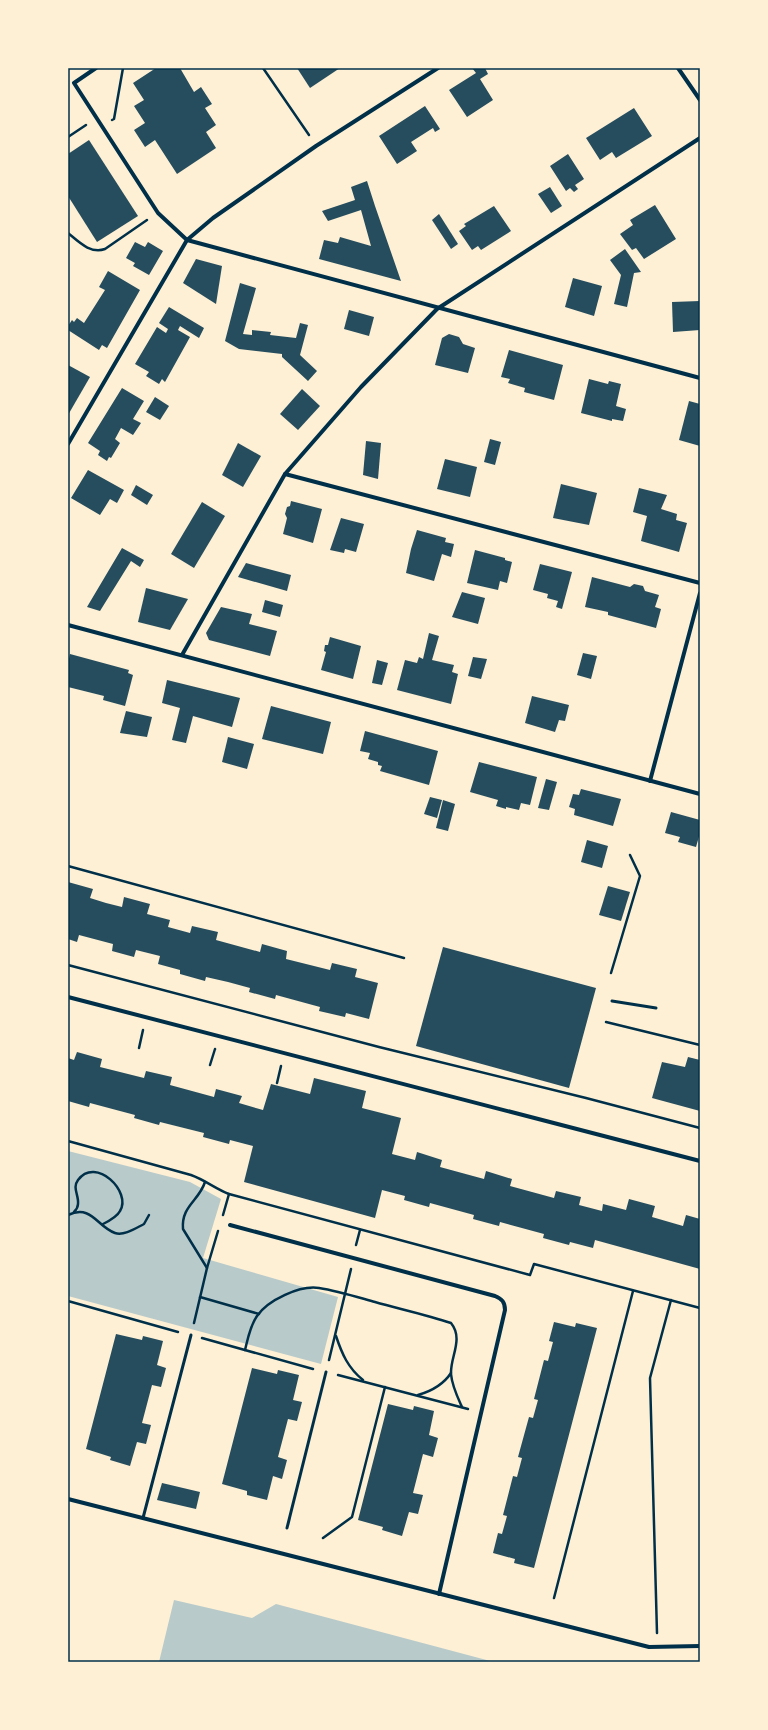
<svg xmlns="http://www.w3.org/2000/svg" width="768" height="1730" font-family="Helvetica,sans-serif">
<rect width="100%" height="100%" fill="#fdf0d5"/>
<g fill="#b9caca">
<path d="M68 1151 190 1182 221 1199 203 1258 338 1297 321 1364 68 1296Z"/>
<path d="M174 1600 252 1618 276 1604 494 1662H159Z"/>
</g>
<g fill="#264d5e">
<path d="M156 68H180L194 92 201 87 212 104 205 108 216 125 206 132 216 148 177 174 155 140 145 147 134 130 145 123 134 106 144 100 133 83Z"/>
<path d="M297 68H340L310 88Z"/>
<path d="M472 68H485L488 74 480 79 493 100 467 117 449 90 476 73Z"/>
<path d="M425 106 440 129 435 132 433 128 411 142 417 151 397 164 379 136Z"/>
<path d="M634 108 652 136 616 158 612 152 600 160 586 138Z"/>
<path d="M89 140 138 216 97 242 68 196V154Z"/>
<path d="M568 154 584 179 575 185 578 189 574 192 570 188 566 191 550 166Z"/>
<path d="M367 181 375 206 401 281 319 259 324 240 338 243 340 237 371 246 361 210 328 221 322 211 355 200 351 187Z"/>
<path d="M550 187 562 206 551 213 538 194Z"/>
<path d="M655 205 676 239 644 259 636 248 632 250 620 234 633 225 630 220Z"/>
<path d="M494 206 511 231 481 250 478 246 472 250 459 231 466 226 464 224Z"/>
<path d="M439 214 458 244 451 249 432 220Z"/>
<path d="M135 242 145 247 148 242 163 251 149 275 133 266 135 263 126 258Z"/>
<path d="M625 249 641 272 634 273 627 307 614 304 621 275 610 260Z"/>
<path d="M196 259 222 266 216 304 183 283Z"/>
<path d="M108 271 140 290 107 348 102 345 99 350 68 330V326L72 320 74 322 77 318 84 323 105 290 99 287Z"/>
<path d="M573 278 602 286 594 316 565 307Z"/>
<path d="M240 283 256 288 243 334 252 335V330L271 332 270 335 296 338 300 323 308 325 300 355 317 371 308 381 282 357V354L239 349 225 341Z"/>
<path d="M700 301V330L673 332 672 302Z"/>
<path d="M169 307 204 328 199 338 180 326 178 330 190 337 165 382 162 379 159 384 146 376 149 372 135 364 157 327 166 333 168 329 159 323Z"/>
<path d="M349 310 374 317 369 336 344 329Z"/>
<path d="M449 334 459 337 463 344 475 348 468 373 435 365 442 338Z"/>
<path d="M509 350 563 365 554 400 524 392 525 388 508 383 510 379 501 377Z"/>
<path d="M68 365 90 377 68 415Z"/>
<path d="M589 379 608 384 609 381 621 384 616 406 626 409 623 421 612 419V421L581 413Z"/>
<path d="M122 388 144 401 133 419 141 423 133 435 121 428 115 439 120 443 111 458 109 457 107 461 98 455 100 451 88 443Z"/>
<path d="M302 389 320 406 298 430 280 414Z"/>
<path d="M155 397 169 406 160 420 146 412Z"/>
<path d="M689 401 700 404V446L679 440Z"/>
<path d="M490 439 501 442 495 465 484 462Z"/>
<path d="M366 441 381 443 378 479 363 475Z"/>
<path d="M238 443 261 456 243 487 222 475Z"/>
<path d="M445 459 477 467 470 497 437 489Z"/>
<path d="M88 470 124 490 117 503 110 499 100 515 71 498Z"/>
<path d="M561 484 597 493 589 525 553 518Z"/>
<path d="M136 485 153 495 147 505 131 495Z"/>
<path d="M639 488 667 495 661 509 677 514 676 520 687 523 679 552 641 541 647 516 633 512Z"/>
<path d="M291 501 322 509 313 543 283 534 287 518 285 514 287 507 290 506Z"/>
<path d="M202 502 225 516 194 568 171 554Z"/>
<path d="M341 518 364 524 356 552 345 549 344 553 330 550Z"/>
<path d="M417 530 446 538 445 542 454 544 451 557 442 554 434 581 406 573 411 549Z"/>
<path d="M122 548 144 560 140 567 131 561 100 611 87 607Z"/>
<path d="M475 550 505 558V560L512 562 507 583 500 581 498 590 467 583Z"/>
<path d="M246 563 291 575 287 591 238 577Z"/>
<path d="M540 564 572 572 562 609 556 607 558 601 547 598 548 594 533 590Z"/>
<path d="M592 577 630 587 634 584 643 586 645 591 659 595 655 607 661 609 656 628 608 615V612L585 607Z"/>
<path d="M146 588 188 599 170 630 138 622Z"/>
<path d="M462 592 485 598 478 624 452 617Z"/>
<path d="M265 600 283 605 280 617 262 612Z"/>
<path d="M221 607 252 614 249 624 277 631 270 656 209 640 206 633Z"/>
<path d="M429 633 439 636 432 660 454 665 452 672 458 674 451 704 397 690 405 660 417 663 419 657 423 659Z"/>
<path d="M330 637 361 646 353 679 321 670 326 652 324 651 325 645H328Z"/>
<path d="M583 653 597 656 591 679 577 675Z"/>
<path d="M70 654 129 670 128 673 133 675 125 706 103 700 104 696 68 687V663Z"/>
<path d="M473 657 487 659 481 679 468 676Z"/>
<path d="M377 660 388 663 382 685 372 683Z"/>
<path d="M167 680 240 698 232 727 193 716 186 743 172 740 180 708 162 703Z"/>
<path d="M532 696 569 705 565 721 559 720 555 732 525 723Z"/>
<path d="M271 706 331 722 323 754 262 739Z"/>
<path d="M126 711 152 717 147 737 120 733Z"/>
<path d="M365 731 438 751 429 785 380 771 382 766 378 765V762L368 759 370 753 360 751Z"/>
<path d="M228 737 254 744 247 769 222 762Z"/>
<path d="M479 762 537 777 530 805 521 803 519 810 506 807V809L496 806 498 800 470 792Z"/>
<path d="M546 779 557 782 549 810 538 808Z"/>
<path d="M581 789 621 799 613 826 574 815 575 809 569 807 573 794 579 795Z"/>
<path d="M430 797 442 800 437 818 424 814Z"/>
<path d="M443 800 455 804 448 831 436 828Z"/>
<path d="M671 812 700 820V833L696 847 678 842 680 837 665 833Z"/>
<path d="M587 840 608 846 602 868 581 862Z"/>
<path d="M68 882 93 889 90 898 106 903 122 907 124 897 150 904 147 914 170 920 168 927 190 933 192 926 218 932 216 940 260 952 262 944 287 951 286 959 330 970 332 963 357 969 355 977 378 983 369 1019 346 1013 345 1017 319 1011 320 1007 276 995 275 999 249 992 250 988 228 982 206 977 205 981 180 974V970L158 964 160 956 136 950 134 957 112 951 113 944 79 935 77 942 68 939Z"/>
<path d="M608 886 630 892 621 921 599 915Z"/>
<path d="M443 947 596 988 569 1088 416 1046Z"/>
<path d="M77 1052 102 1059 100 1067 144 1078 146 1071 172 1077 170 1085 214 1097 216 1089 242 1096 239 1103 263 1110 271 1084 310 1094 314 1078 366 1091 362 1108 401 1118 392 1154 415 1160 417 1152 442 1160 440 1167 484 1179 486 1171 512 1179 510 1186 554 1198 556 1191 581 1197 579 1205 602 1211 603 1204 626 1210 629 1199 655 1206 652 1217 683 1226 686 1215 700 1219V1269L595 1240 593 1248 570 1242 569 1245 543 1238 544 1234 500 1222 499 1226 473 1219 474 1215 430 1203 429 1207 404 1200 405 1196 382 1190 375 1218 244 1182 253 1146 230 1140 229 1144 203 1137 204 1133 160 1122 159 1125 134 1118 135 1115 90 1103 89 1107 68 1101V1058L74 1060Z"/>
<path d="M688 1057 700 1060V1111L652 1098 662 1062 685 1067Z"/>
<path d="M554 1322 575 1327 576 1323 597 1328 534 1568 514 1563 515 1559 493 1553 498 1533 502 1534 507 1516 503 1515 513 1476 517 1477 522 1458 518 1457 529 1417 533 1418 538 1400 534 1399 544 1360 548 1361 553 1342 549 1341Z"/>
<path d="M116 1334 142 1340 143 1336 163 1341 157 1365 166 1368 161 1387 152 1385 142 1423 151 1425 146 1444 137 1442 130 1466 110 1460 111 1457 86 1449Z"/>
<path d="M252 1368 277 1374 278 1370 299 1375 293 1400 302 1402 297 1421 288 1419 278 1457 287 1460 282 1479 273 1476 267 1500 247 1495V1491L222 1484Z"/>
<path d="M388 1404 413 1410 414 1406 434 1411 429 1435 438 1438 433 1457 423 1454 413 1493 423 1495 418 1514 409 1512 402 1536 382 1530 383 1527 358 1520Z"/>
<path d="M162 1483 200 1492 196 1509 157 1500Z"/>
</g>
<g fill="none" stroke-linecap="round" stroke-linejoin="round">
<g stroke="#003049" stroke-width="2.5">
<path d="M263 68 309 135"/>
<path d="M112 120 114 119 123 68"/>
<path d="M68 137 86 125"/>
<path d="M68 233C79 242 90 254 105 249L147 220"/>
<path d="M68 866 404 958"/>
<path d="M68 965 379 1047 586 1098 700 1128"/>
<path d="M611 973 640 876 630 855"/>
<path d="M606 1022 700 1045"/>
<path d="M139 1048 143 1030"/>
<path d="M210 1065 215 1049"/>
<path d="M277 1083 281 1066"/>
<path d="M68 1141 191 1175C205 1180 216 1189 229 1194L530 1275 534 1264 700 1308"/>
<path d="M205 1182C199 1201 181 1206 183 1229L207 1268"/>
<path d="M74 1212C76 1210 78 1207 78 1204 79 1195 72 1188 78 1180 96 1156 132 1192 120 1211 117 1217 109 1221 103 1224"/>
<path d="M68 1215C92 1204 97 1227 115 1233 124 1236 136 1228 144 1224L149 1215"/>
<path d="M223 1215 229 1194"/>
<path d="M356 1245 360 1230"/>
<path d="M200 1297 259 1314"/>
<path d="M68 1301 178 1332"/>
<path d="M194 1323 207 1268 218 1231"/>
<path d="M336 1336C342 1354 348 1368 363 1380"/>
<path d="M202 1338 313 1369"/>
<path d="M245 1350C248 1338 250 1326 257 1316 268 1300 300 1285 319 1288 338 1291 357 1297 375 1302 400 1309 427 1315 451 1323 464 1339 450 1357 451 1374 452 1386 457 1396 462 1407"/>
<path d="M329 1360 351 1269"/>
<path d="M338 1375 468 1409"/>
<path d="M418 1395C432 1391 443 1385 451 1373"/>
<path d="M323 1538 352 1517 385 1387"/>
<path d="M554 1598 633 1291"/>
<path d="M657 1633 650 1378 671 1300"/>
</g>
<g stroke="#003049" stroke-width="3">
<path d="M612 1001 656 1008"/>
<path d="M143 1518 191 1335"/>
<path d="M287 1528 326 1372"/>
</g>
<g stroke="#003049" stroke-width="4">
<path d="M96 68 74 83 158 213 187 240 700 378"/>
<path d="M678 68 700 100"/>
<path d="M68 444 187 240 213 218 316 146 438 68"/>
<path d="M285 474 700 583"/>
<path d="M68 625 700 794"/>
<path d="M182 655 285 474 361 387 437 309 700 138"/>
<path d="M650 781 700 593"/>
<path d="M68 997 700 1161"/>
<path d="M230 1225 495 1296C502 1299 505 1302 505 1310L439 1594"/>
<path d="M68 1499 649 1647 700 1646"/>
</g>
</g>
<rect width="768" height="1730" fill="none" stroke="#fdf0d5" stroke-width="138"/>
<rect x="69" y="69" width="630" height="1592" fill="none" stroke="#003049" stroke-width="1.5"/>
</svg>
